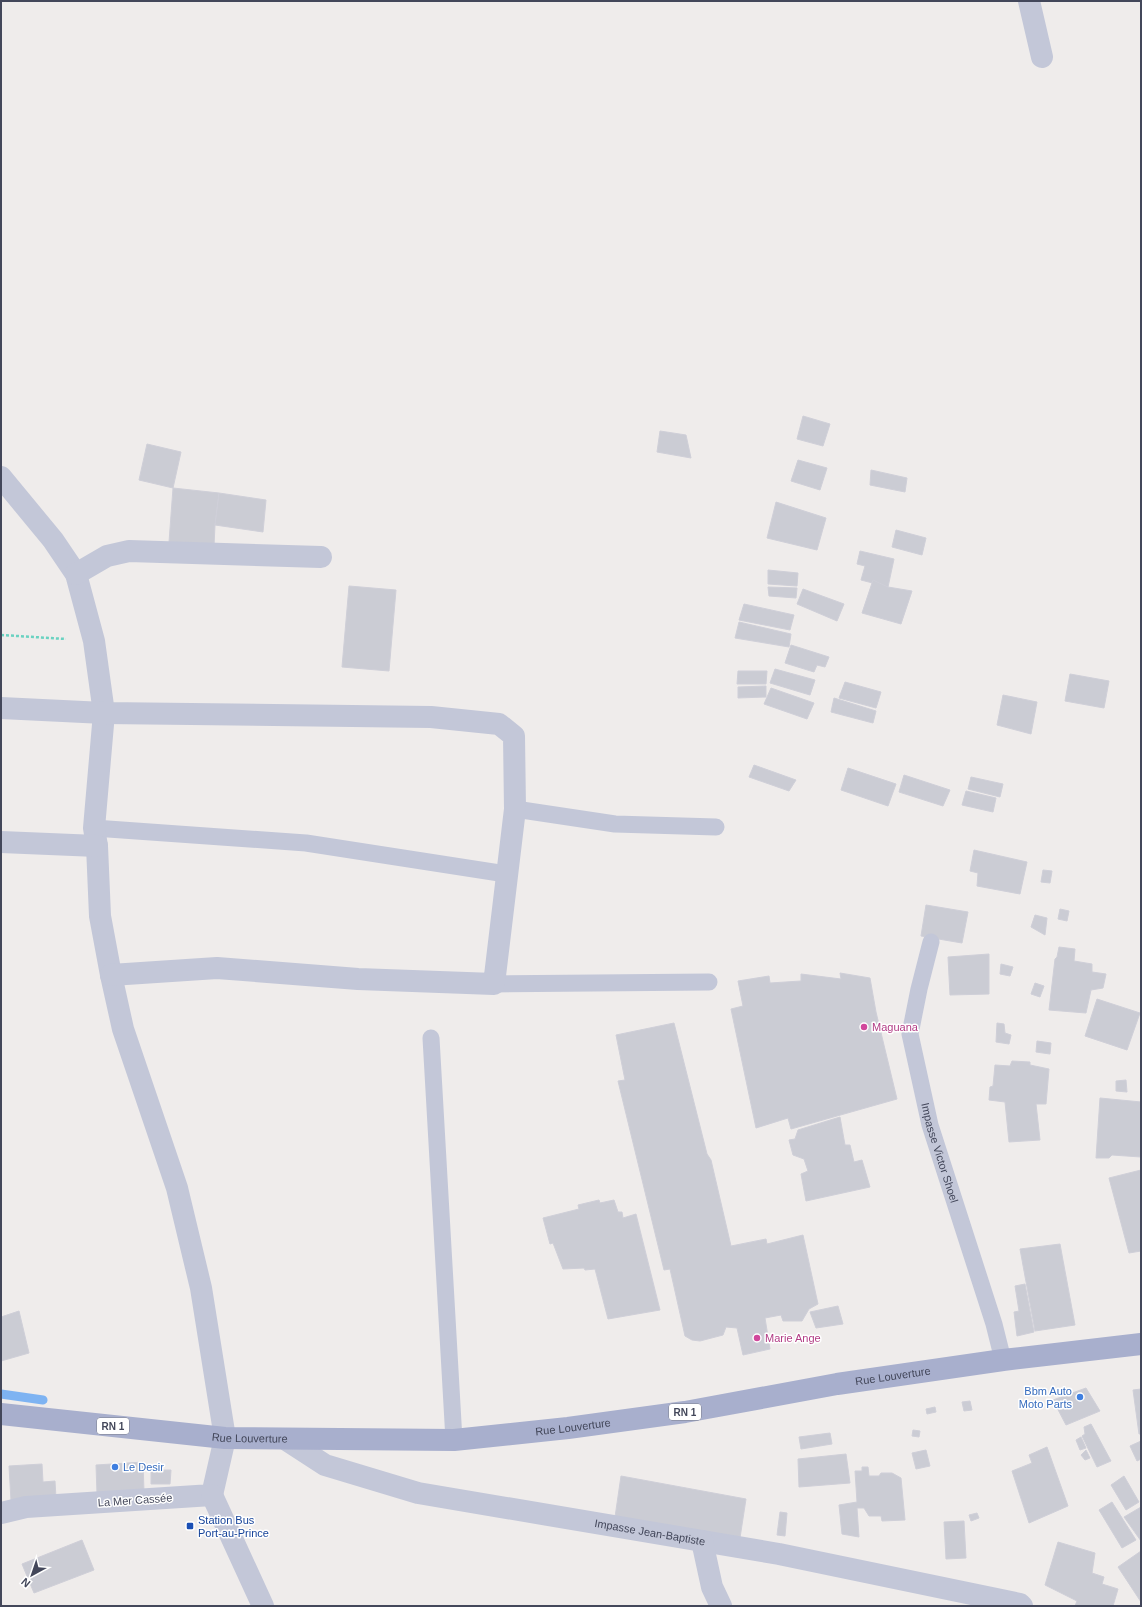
<svg xmlns="http://www.w3.org/2000/svg" width="1142" height="1607" font-family="Arial,sans-serif">
<rect width="100%" height="100%" fill="#efeceb"/>
<g fill="none" stroke-linecap="round" stroke-linejoin="round">
<path stroke="#7eb3f2" stroke-width="9" d="M1 1394 43 1400"/>
</g>
<g fill="#cbccd4" stroke="#cfcfd8">
<path d="M803 416 830 424 823 446 797 439Z"/>
<path d="M660 431 686 435 691 458 657 452Z"/>
<path d="M147 444 181 452 173 488 139 480Z"/>
<path d="M798 460 827 468 820 490 791 481Z"/>
<path d="M871 470 907 478 905 492 870 485Z"/>
<path d="M173 488 219 493 215 525 214 546 169 542Z"/>
<path d="M219 493 266 500 263 532 215 525Z"/>
<path d="M776 502 826 518 817 550 767 538Z"/>
<path d="M896 530 926 538 922 555 892 547Z"/>
<path d="M860 551 894 559 888 587 861 580 865 566 857 564Z"/>
<path d="M768 570 798 573 797 586 768 584Z"/>
<path d="M873 580 888 587 912 591 901 624 862 613Z"/>
<path d="M349 586 396 590 389 671 342 667Z"/>
<path d="M768 587 797 588 796 598 769 596Z"/>
<path d="M803 589 844 604 837 621 797 604Z"/>
<path d="M744 604 794 615 790 630 739 620Z"/>
<path d="M739 622 791 634 789 647 735 638Z"/>
<path d="M791 645 829 657 825 667 817 665 814 672 785 663Z"/>
<path d="M775 669 815 680 810 695 770 683Z"/>
<path d="M738 671H767L766 684H737Z"/>
<path d="M1070 674 1109 681 1104 708 1065 701Z"/>
<path d="M845 682 881 692 876 708 839 698Z"/>
<path d="M766 686V697L738 698V687Z"/>
<path d="M771 688 814 703 807 719 764 704Z"/>
<path d="M1003 695 1037 702 1031 734 997 725Z"/>
<path d="M834 698 876 711 873 723 831 712Z"/>
<path d="M754 765 796 780 789 791 749 777Z"/>
<path d="M848 768 896 784 888 806 841 790Z"/>
<path d="M904 775 950 790 943 806 899 792Z"/>
<path d="M971 777 1003 784 1000 797 968 789Z"/>
<path d="M966 791 996 798 993 812 962 805Z"/>
<path d="M974 850 1027 862 1020 894 977 886 978 873 970 871Z"/>
<path d="M1043 870 1052 871 1050 883 1041 882Z"/>
<path d="M926 905 968 912 962 943 921 936Z"/>
<path d="M1060 909 1069 911 1067 921 1058 919Z"/>
<path d="M1035 915 1047 918 1045 935 1031 927Z"/>
<path d="M1059 947 1075 949 1074 961 1092 964V972L1106 974 1103 988 1091 990 1086 1013 1049 1010 1055 959 1057 957Z"/>
<path d="M989 954V994L950 995 948 957Z"/>
<path d="M1001 964 1013 967 1010 976 1000 974Z"/>
<path d="M840 973 870 978 876 1012 897 1099 791 1129 788 1118 756 1128 731 1009 743 1006 738 981 769 976 770 983 801 981V974L841 979Z"/>
<path d="M1035 983 1044 986 1040 997 1031 994Z"/>
<path d="M1097 999 1140 1013 1127 1050 1085 1036Z"/>
<path d="M674 1023 707 1154 711 1160 731 1246 766 1239 767 1244 803 1235 818 1304 809 1309 802 1321H783L781 1315 765 1318 770 1349 743 1355 737 1328 726 1327 723 1335 700 1341 692 1340 685 1336 670 1269 664 1270 618 1081 625 1080 616 1035Z"/>
<path d="M997 1023 1004 1024 1005 1033 1011 1035 1009 1044 996 1042Z"/>
<path d="M1037 1041 1051 1043 1050 1054 1036 1052Z"/>
<path d="M1012 1061 1030 1062V1065L1049 1069 1046 1104H1036L1040 1140 1009 1142 1005 1102 989 1100 990 1087 993 1086 995 1065 1010 1066Z"/>
<path d="M1126 1080 1127 1092 1116 1091V1081Z"/>
<path d="M1100 1098 1141 1102V1157L1112 1155 1109 1158H1096Z"/>
<path d="M840 1117 845 1145H850L854 1162 862 1160 870 1187 806 1201 801 1174 808 1171 804 1159 793 1155 789 1140 795 1139 798 1130Z"/>
<path d="M1141 1170V1251L1129 1253 1109 1178Z"/>
<path d="M599 1200 600 1203 614 1200 618 1212H622L623 1218 636 1214 660 1310 608 1319 595 1269 585 1270 584 1268 563 1269 553 1243 550 1244 543 1218 579 1209 578 1205Z"/>
<path d="M1060 1244 1075 1325 1035 1331 1020 1249Z"/>
<path d="M1025 1284 1034 1332 1017 1336 1014 1312 1019 1311 1015 1286Z"/>
<path d="M838 1306 843 1324 816 1328 810 1312Z"/>
<path d="M19 1311 29 1353 1 1361V1317Z"/>
<path d="M1086 1388 1100 1411 1066 1425 1053 1400Z"/>
<path d="M1141 1389V1434H1139L1133 1390Z"/>
<path d="M970 1401 972 1410 964 1411 962 1402Z"/>
<path d="M935 1407 936 1412 927 1414 926 1409Z"/>
<path d="M1091 1424 1111 1461 1097 1467 1082 1436 1085 1434 1084 1427Z"/>
<path d="M913 1430 920 1431 919 1437 912 1436Z"/>
<path d="M830 1433 832 1444 801 1449 799 1437Z"/>
<path d="M1081 1437 1086 1448 1080 1450 1076 1440Z"/>
<path d="M1141 1441V1459L1137 1461 1130 1446Z"/>
<path d="M1047 1447 1068 1506 1029 1523 1012 1471 1032 1463 1029 1455Z"/>
<path d="M926 1450 930 1466 916 1469 912 1453Z"/>
<path d="M1086 1450 1090 1458 1085 1460 1081 1455Z"/>
<path d="M846 1454 850 1483 799 1487 798 1459Z"/>
<path d="M143 1462 144 1492 97 1494 96 1465Z"/>
<path d="M42 1464 43 1482 55 1481 56 1498 11 1501 9 1466Z"/>
<path d="M862 1467H868L869 1476H879L881 1473H892L901 1478 905 1520 882 1521 881 1516H869L864 1508H857L859 1537 842 1534 839 1505 857 1502 855 1471H862Z"/>
<path d="M151 1470H171L170 1484H151Z"/>
<path d="M621 1476 746 1499 740 1538 615 1517Z"/>
<path d="M1124 1476 1139 1502 1126 1510 1111 1485Z"/>
<path d="M1112 1502 1136 1540 1122 1548 1099 1510Z"/>
<path d="M1141 1507V1541L1124 1517Z"/>
<path d="M780 1512 787 1513 785 1536 777 1535Z"/>
<path d="M977 1513 979 1518 971 1521 969 1515Z"/>
<path d="M964 1521 966 1558 946 1559 944 1522Z"/>
<path d="M82 1540 94 1570 34 1593 22 1564Z"/>
<path d="M1058 1542 1095 1553 1092 1573 1104 1577 1102 1584 1118 1589 1113 1606H1075L1077 1601 1045 1585Z"/>
<path d="M1141 1551V1602L1118 1567Z"/>
</g>
<g fill="none" stroke-linecap="round" stroke-linejoin="round">
<path stroke="#6ad2c1" stroke-width="2.5" stroke-dasharray="3 2" stroke-linecap="butt" d="M1 635 66 639"/>
<g stroke="#c3c7d8" stroke-width="17">
<path d="M515 809 615 824 716 827"/>
<path d="M94 828 306 843 506 874"/>
<path id="s1" d="M931 942 919 989 910 1034 930 1125 994 1324 1003 1360"/>
<path d="M494 984 709 982"/>
<path d="M431 1038 454 1440"/>
</g>
<g stroke="#c3c7d8" stroke-width="22">
<path d="M1029 1 1042 57"/>
<path d="M1 477 53 540 76 574 94 641 104 713 94 828 97 846 100 916 111 975 123 1029 177 1188 201 1288 225 1438 212 1495 26 1507 1 1513"/>
<path d="M76 574 107 556 129 551 321 557"/>
<path d="M1 708 104 713 431 717 499 724 514 736 515 809 494 984 358 979 217 968 111 975"/>
<path d="M1 842 97 846"/>
<path id="s2" d="M285 1439 325 1465 418 1493 779 1554 1020 1604 1022 1606"/>
<path d="M212 1495 263 1606"/>
<path d="M702 1541 712 1587 721 1606"/>
</g>
<path stroke="#a8afcd" stroke-width="22" id="s3" d="M1 1414 225 1438 454 1440 568 1428 685 1412 837 1384 1003 1360 1141 1344"/>
</g>
<g fill="#d1479c" stroke="#fff" stroke-width="1.5">
<circle cx="864" cy="1027" r="4"/>
<circle cx="757" cy="1338" r="4"/>
</g>
<g fill="#3f7fe0" stroke="#fff" stroke-width="1.5">
<circle cx="1080" cy="1397" r="4"/>
<circle cx="115" cy="1467" r="4"/>
</g>
<rect fill="#1a4fb4" stroke="#fff" stroke-width="1.5" x="186" y="1522" width="8" height="8" rx="2"/>
<g text-anchor="middle" dominant-baseline="central" stroke-width="3" stroke-linejoin="round" paint-order="stroke">
<g fill="#fff" stroke="#7b7e8c" stroke-width="1">
<rect x="669" y="1404" width="32" height="16" rx="3"/>
<rect x="97" y="1418" width="32" height="16" rx="3"/>
</g>
<g font-size="10" font-weight="bold" fill="#43475a">
<text x="685" y="1412">RN 1</text>
<text x="113" y="1426">RN 1</text>
</g>
<g font-size="11" fill="#b23c85" stroke="#fff" text-anchor="start">
<text x="872" y="1027">Maguana</text>
<text x="765" y="1338">Marie Ange</text>
</g>
<g font-size="11" fill="#43475a" stroke="#fff">
<text stroke="none"><textPath href="#s1" startOffset="217">Impasse Victor Shoel</textPath></text>
<text stroke="none"><textPath href="#s3" startOffset="898">Rue Louverture</textPath></text>
<text stroke="none"><textPath href="#s3" startOffset="574">Rue Louverture</textPath></text>
<text stroke="none"><textPath href="#s3" startOffset="250">Rue Louverture</textPath></text>
<text transform="translate(135 1500) rotate(-4)">La Mer Cassée</text>
<text stroke="none"><textPath href="#s2" startOffset="380">Impasse Jean-Baptiste</textPath></text>
</g>
<g font-size="11" fill="#366cbe" stroke="#fff" text-anchor="end">
<text x="1072" y="1391">Bbm Auto<tspan x="1072" dy="13">Moto Parts</tspan></text>
<text x="123" y="1467" text-anchor="start">Le Desir</text>
</g>
<g font-size="11" fill="#164399" stroke="#fff" text-anchor="start">
<text x="198" y="1520">Station Bus<tspan x="198" dy="13">Port-au-Prince</tspan></text>
</g>
</g>
<rect width="1142" height="1607" fill="none" stroke="#43475a" stroke-width="4"/>
<g transform="translate(32 1575) rotate(220)" stroke="#ffffff" stroke-width="3" paint-order="stroke">
<path d="M0-3L7 15L0 10L-7 15Z" fill="#43475a"/>
<text y="-6" font-size="11" font-weight="bold" text-anchor="middle" fill="#43475a">N</text>
</g>
</svg>
